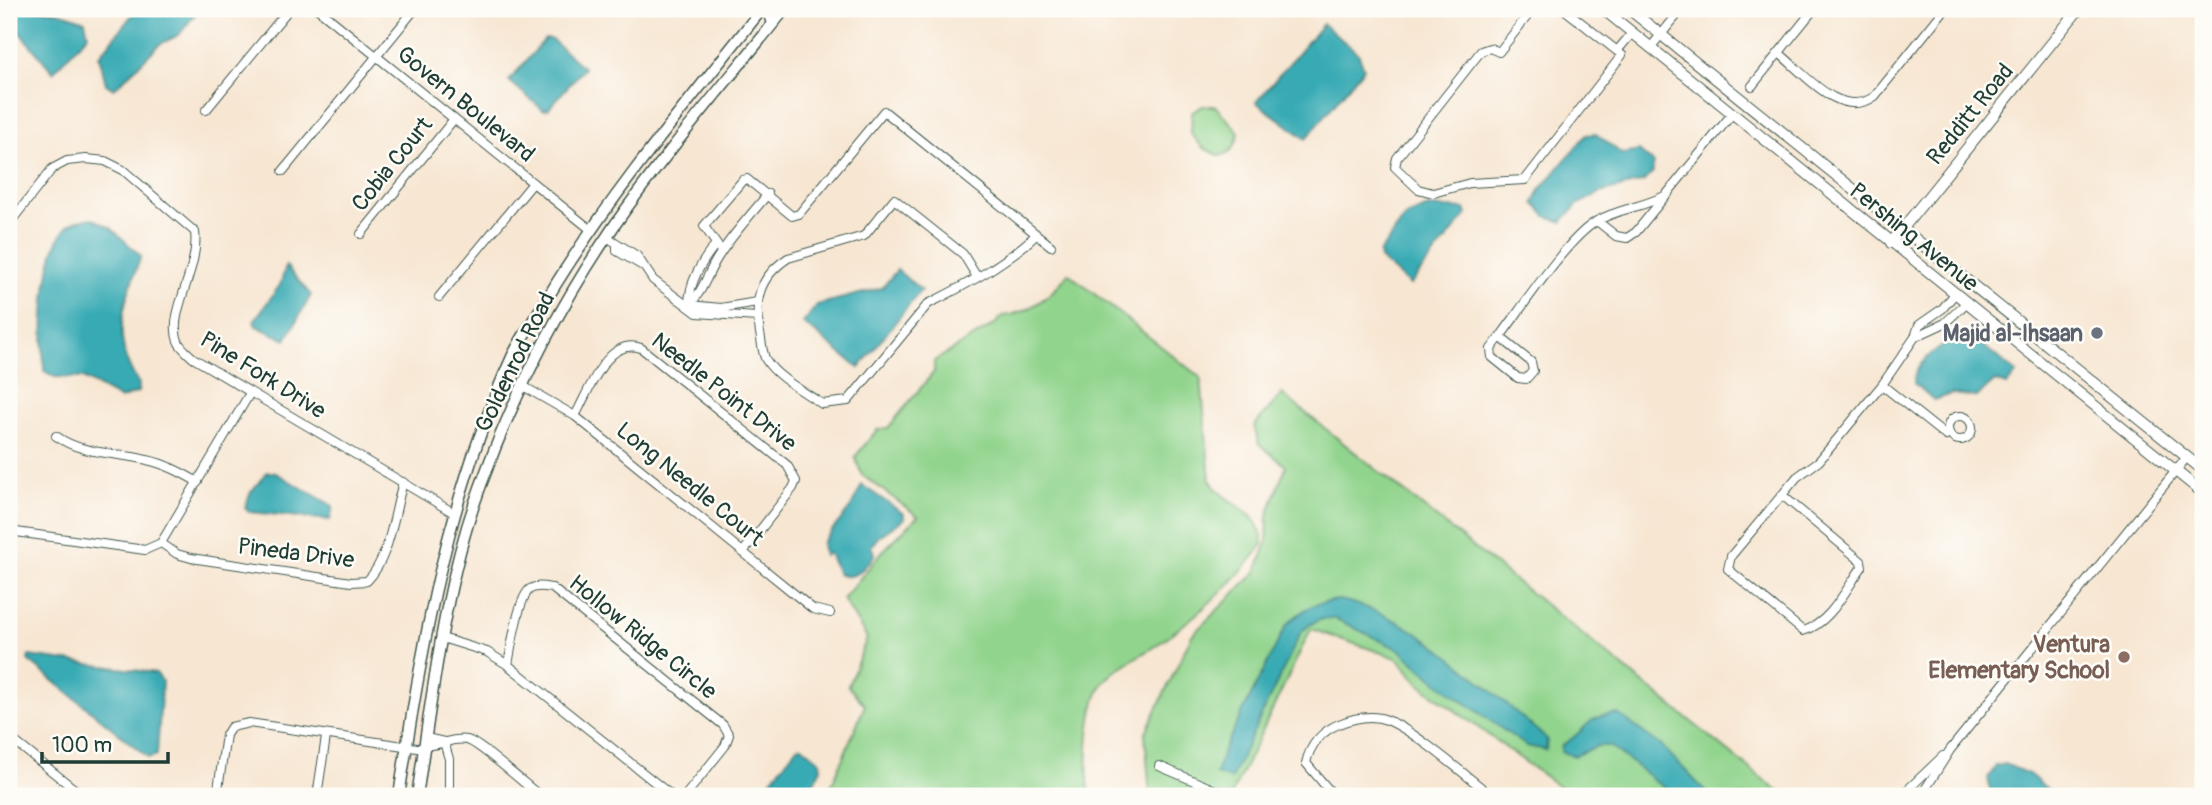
<svg xmlns="http://www.w3.org/2000/svg" width="2212" height="805" font-family="Pangolin,sans-serif">
<rect width="100%" height="100%" fill="#fdfcf7"/>
<filter id="ink" filterUnits="userSpaceOnUse"><feTurbulence type="fractalNoise" baseFrequency=".0143" numOctaves="2"/><feDisplacementMap in="SourceGraphic" scale="14" xChannelSelector="R" yChannelSelector="G"/><feConvolveMatrix kernelMatrix="1 2 1 2 8 2 1 2 1" color-interpolation-filters="sRGB"/></filter>
<filter id="wash" filterUnits="userSpaceOnUse"><feTurbulence type="fractalNoise" baseFrequency=".00686" numOctaves="4" result="noise"/><feDisplacementMap in="SourceGraphic" scale="28" xChannelSelector="R" yChannelSelector="G"/><feGaussianBlur stdDeviation="1.57" result="paint"/><feColorMatrix in="noise" values="0 0 0 0 0 0 0 0 0 0 0 0 0 0 0 0 0 1.4 0 .05"/><feComposite in="paint" operator="in"/></filter>
<g filter="url(#wash)">
<rect width="100%" height="100%" fill="#f7e6d2"/>
<g fill="#91d48d" stroke="#588860" stroke-width="2">
<path d="M1203 106H1215L1239 132C1236 145 1234 152 1220 156L1203 148 1191 134 1192 112Z"/>
<path d="M1068 273 1201 378 1210 480C1226 508 1259 505 1263 544 1235 583 1197 616 1158 644 1141 656 1113 668 1102 685 1087 709 1085 770 1090 796H827L865 705 848 686 867 638 843 599 881 553 918 516 862 475 855 457 877 430 888 428 934 372V361L995 324 1002 316C1028 315 1055 293 1068 273Z"/>
<path d="M1282 394 1784 796H1564L1566 792 1419 684 1397 658 1311 629 1231 796H1150L1145 734 1192 635 1256 572 1267 542 1268 515 1286 466 1259 444 1254 426Z"/>
</g>
<g fill="#39aab4" stroke="#2c7474" stroke-width="2">
<path d="M9 9C40 9 57 9 85 21L88 35 53 72 9 20Z"/>
<path d="M137 9H194L196 13 179 35 160 44 114 89 106 84 99 56Z"/>
<path d="M1323 24 1358 53 1364 68 1306 139 1256 102Z"/>
<path d="M545 39H551L584 68 548 109 543 110 509 81Z"/>
<path d="M1596 134 1622 154 1639 151 1653 163V172L1645 181 1600 193 1577 205 1562 222 1546 216 1534 203 1540 190 1586 135Z"/>
<path d="M1428 207 1465 209 1467 214 1410 285 1380 259 1379 253 1406 216Z"/>
<path d="M92 218 111 228 141 256C124 304 109 338 139 384L138 392 121 399 83 378 55 377 44 371C42 336 42 253 67 227 73 220 83 220 92 218Z"/>
<path d="M286 266 311 295 286 340 256 326 254 321 280 285Z"/>
<path d="M897 270 921 290 859 368 803 323 817 305 882 288Z"/>
<path d="M1966 332 2017 373 2006 385 1995 381 1977 397 1952 394 1934 400 1914 383C1913 358 1948 344 1966 332Z"/>
<path d="M267 472H274L333 506 330 520 250 512 245 508 250 493Z"/>
<path d="M862 485 904 514V519L878 537 871 547 875 554C865 567 855 582 838 574L829 553 824 556 822 543 851 507Z"/>
<path d="M1340 600C1418 616 1487 689 1547 739L1546 750 1527 746 1513 737 1439 684 1400 650 1336 619C1321 617 1312 622 1301 632L1231 779 1216 774 1223 751 1286 626C1303 608 1315 602 1340 600Z"/>
<path d="M29 656 156 673 162 681 157 755 149 758 28 660Z"/>
<path d="M1618 714 1662 746 1710 796H1675L1610 746H1597L1575 756 1561 752 1562 745C1588 732 1583 715 1618 714Z"/>
<path d="M802 746 820 761 821 768 807 796H759L797 747Z"/>
<path d="M2005 764 2029 774 2056 796H1991L1988 778 1996 766Z"/>
</g>
</g>
<g filter="url(#ink)">
<g fill="none" stroke-linecap="round" stroke-linejoin="round">
<g stroke="#3f564c" stroke-width="10">
<g id="minor">
<path d="M318 9 590 229"/>
<path d="M1533 9 1499 52 1490 48 1481 51 1397 158 1395 167 1418 189 1433 193 1470 183 1525 180 1622 55 1617 51"/>
<path d="M1564 9 1617 51 1632 33"/>
<path d="M1650 48 1682 9"/>
<path d="M1779 53C1805 74 1841 121 1875 96L1945 9"/>
<path d="M9 64V65"/>
<path d="M1752 86 1814 9"/>
<path d="M206 110 289 9"/>
<path d="M283 171 415 9"/>
<path d="M1597 221 1616 236 1627 238 1636 232 1732 114"/>
<path d="M9 224 52 169 67 161 86 159 105 161 123 170 195 232C200 269 167 313 178 341 180 347 188 353 193 358L454 513"/>
<path d="M361 234 454 119"/>
<path d="M607 237 637 256 653 280 697 313 757 317"/>
<path d="M617 245V251L641 265"/>
<path d="M721 251 704 226 743 180 747 179 792 216 799 214 884 111 1051 246"/>
<path d="M977 277 963 254 894 199 864 236 788 258C758 278 754 300 760 333 762 342 762 353 766 360 777 378 805 392 822 404L848 401 928 304C966 285 1005 264 1036 235"/>
<path d="M439 297 533 183"/>
<path d="M689 305C704 291 708 271 720 254 734 233 752 213 768 194"/>
<path d="M689 305 721 308 757 302"/>
<path d="M689 305C689 282 701 263 715 245"/>
<path d="M1500 337 1531 362 1533 371 1526 379 1518 378 1492 357 1491 349 1500 337C1522 308 1568 237 1597 221 1619 208 1646 207 1668 194"/>
<path d="M1915 337 1945 323 1965 304"/>
<path d="M1882 385 1946 436 1949 433"/>
<path d="M523 386 575 416 813 609 830 613"/>
<path d="M575 416C589 391 607 336 641 348L787 465 796 481 793 488 743 552"/>
<circle cx="1960" cy="428" r="12"/>
<path d="M56 436C82 455 116 452 147 460 166 464 182 473 198 482"/>
<path d="M1782 495 1861 561 1862 567C1846 589 1830 624 1803 631L1728 569 1731 556 1797 477 1819 461 1882 385 1915 337 1919 325 1942 309 1954 295"/>
<path d="M9 531 145 550 161 543 250 393"/>
<path d="M161 543 177 554 191 558 351 582 367 581C390 558 394 513 403 482"/>
<path d="M442 638 487 652 508 665 672 796"/>
<path d="M508 665C511 649 518 598 530 589 537 585 545 587 552 588L723 725 729 735 725 746 685 796"/>
<path d="M9 737 83 796"/>
<path d="M426 738 444 742"/>
<path d="M444 742 449 759V796"/>
<path d="M425 745C443 746 450 737 467 740 478 742 527 786 540 796"/>
<path d="M1159 766 1229 796"/>
<path d="M217 796 226 735 231 727 249 723 424 749"/>
<path d="M317 796 326 737"/>
<path d="M1334 796 1306 763C1310 745 1322 731 1339 724 1354 718 1371 714 1387 720 1415 731 1466 776 1492 796"/>
<path d="M1901 796 1943 756"/>
<path d="M1921 796 1950 750 2187 457"/>
</g>
</g>
<g stroke="#3f564c" stroke-width="12">
<g id="tertiary">
<path d="M1603 9 2203 493"/>
<path d="M1629 9 2203 470"/>
<path d="M1891 243 2079 9"/>
</g>
</g>
<g stroke="#3f564c" stroke-width="13">
<g id="secondary">
<path d="M772 9 770 15 773 23"/>
<path d="M399 796C422 643 447 499 512 357 524 332 542 308 556 284 617 186 691 99 762 9"/>
<path d="M417 796C433 692 444 584 481 485 514 394 560 305 614 226 667 150 728 80 785 9"/>
</g>
</g>
<use href="#minor" stroke="#fff" stroke-width="8"/>
<use href="#tertiary" stroke="#fff" stroke-width="10"/>
<use href="#secondary" stroke="#fff" stroke-width="10"/>
</g>
</g>
<circle fill="#6b7280" stroke="#fdfcf7" stroke-width="2.5" cx="2097" cy="333" r="7"/>
<circle fill="#8d6e63" stroke="#fdfcf7" stroke-width="2.5" cx="2124" cy="657" r="7"/>
<g text-anchor="middle" dominant-baseline="central" stroke-width="5" stroke-linejoin="round" paint-order="stroke">
<g font-size="23" fill="#1f3d34" stroke="#fdfcf7">
<text transform="translate(466 104) rotate(39)">Govern Boulevard</text>
<text transform="translate(1970 114) rotate(-51)">Redditt Road</text>
<text transform="translate(392 164) rotate(-51)">Cobia Court</text>
<text transform="translate(1914 237) rotate(39)">Pershing Avenue</text>
<text transform="translate(515 362) rotate(-64)">Goldenrod Road</text>
<text transform="translate(263 375) rotate(32)">Pine Fork Drive</text>
<text transform="translate(724 392) rotate(38)">Needle Point Drive</text>
<text transform="translate(690 484) rotate(39)">Long Needle Court</text>
<text transform="translate(296 553) rotate(7)">Pineda Drive</text>
<text transform="translate(643 637) rotate(39)">Hollow Ridge Circle</text>
</g>
<g font-size="23" font-weight="bold" fill="#5b616d" stroke="#fdfcf7" text-anchor="end">
<text x="2083" y="333">Majid al-Ihsaan</text>
</g>
<g font-size="23" font-weight="bold" fill="#785e54" stroke="#fdfcf7" text-anchor="end">
<text x="2110" y="644">Ventura<tspan x="2110" dy="26">Elementary School</tspan></text>
</g>
</g>
<rect width="2212" height="805" fill="none" stroke="#fdfcf7" stroke-width="35"/>
<path d="M42 752v10h126v-10" fill="none" stroke="#1f3d34" stroke-width="3.5"/>
<text x="52" y="752" font-size="21" fill="#1f3d34" stroke="#fdfcf7" stroke-width="5" paint-order="stroke">100 m</text>
</svg>
